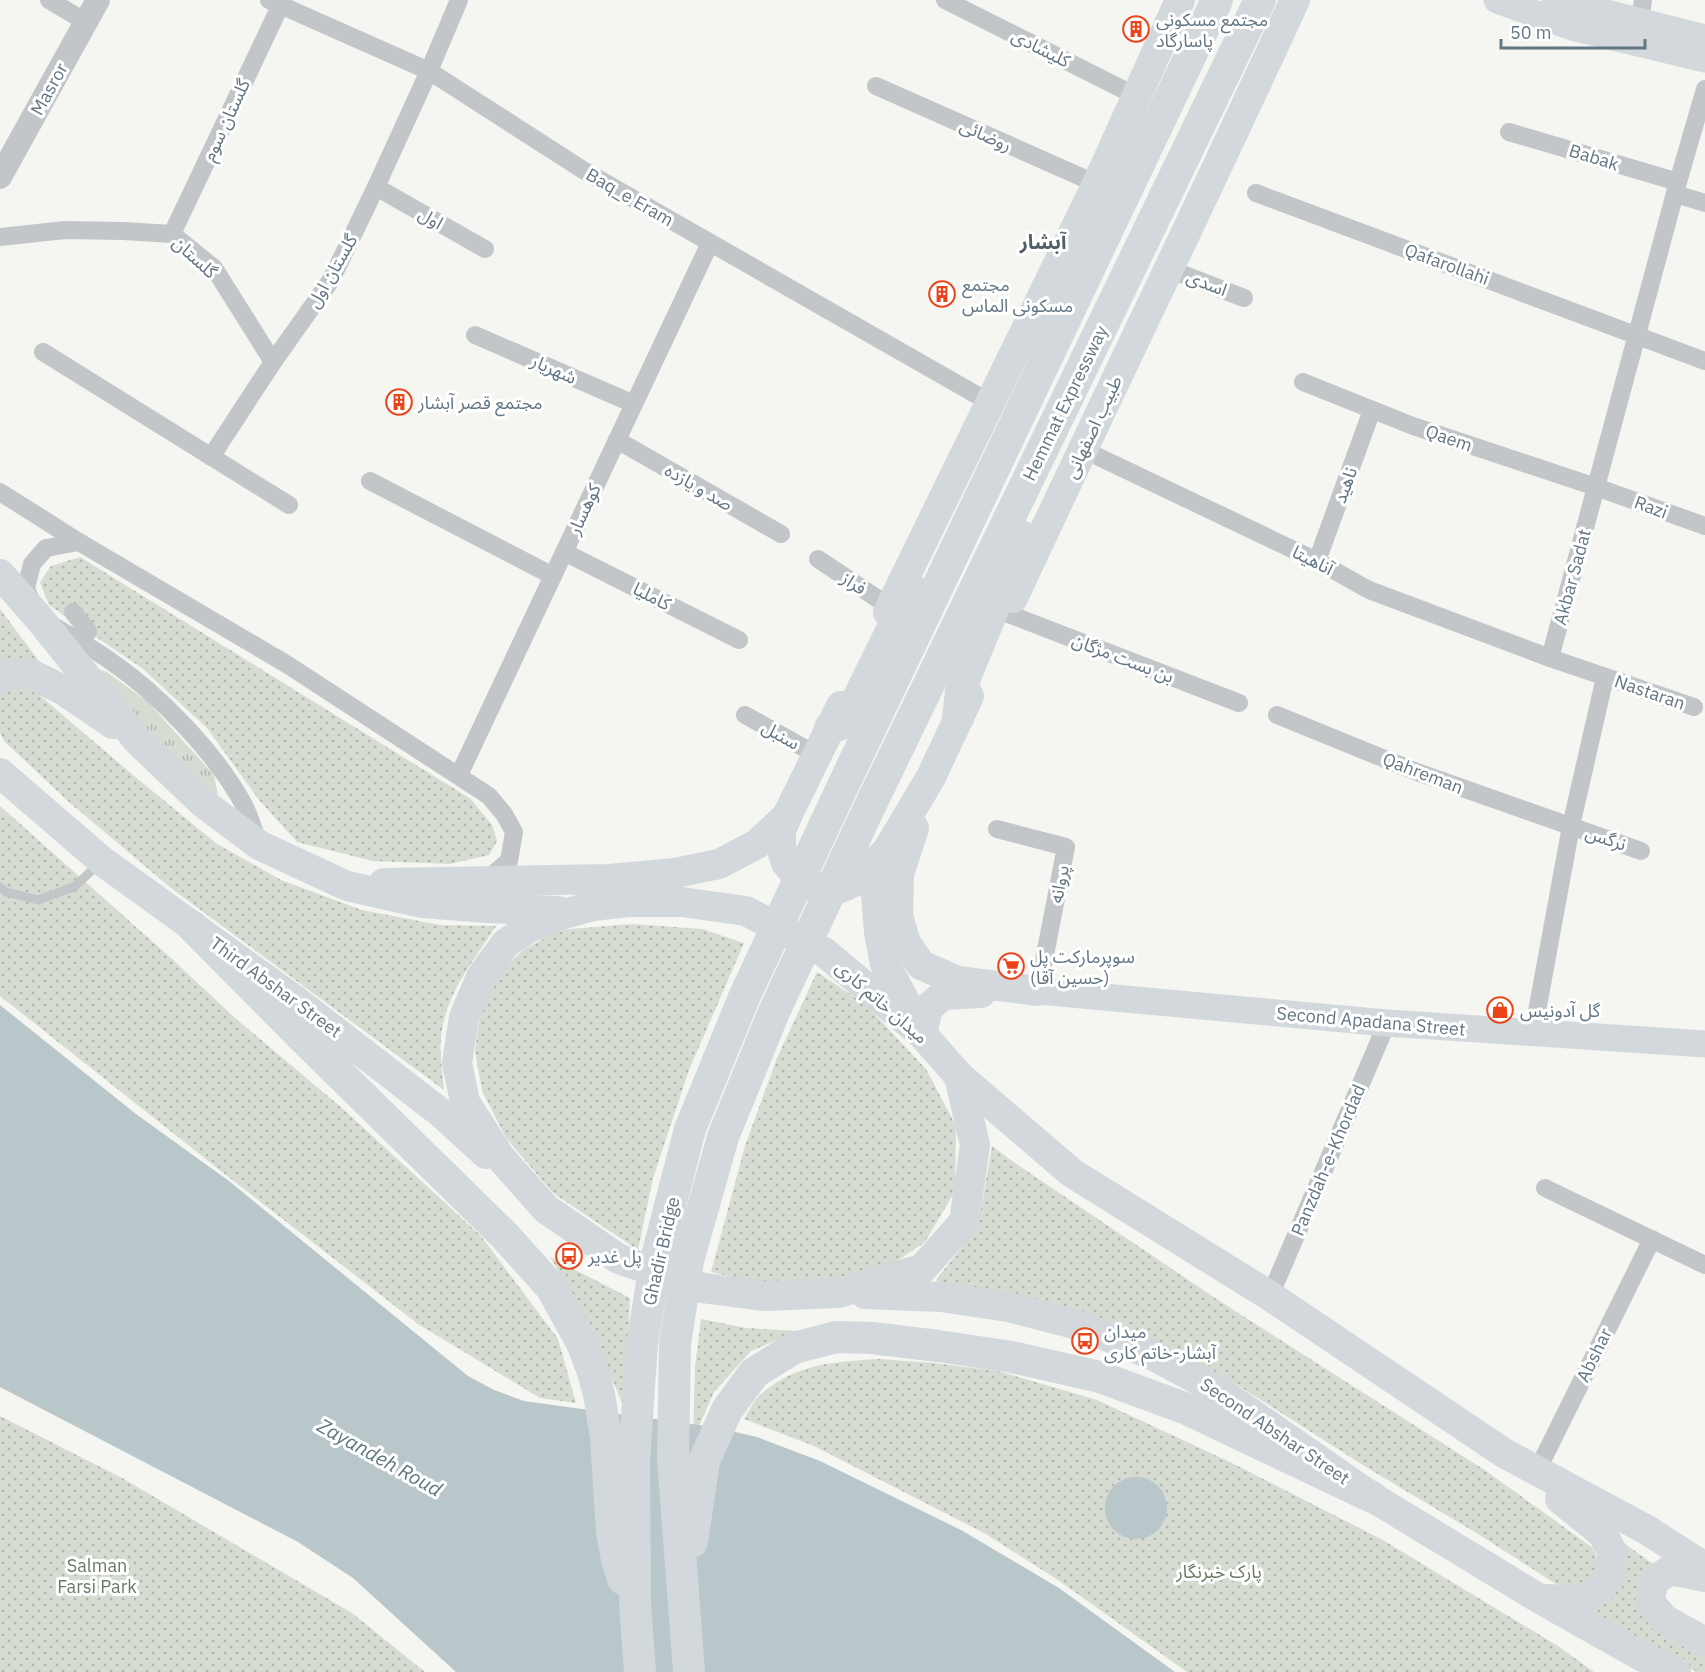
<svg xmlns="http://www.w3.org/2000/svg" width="1705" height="1672" font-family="'IBM Plex Sans','Noto Sans Arabic',sans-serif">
<defs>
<pattern id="grass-tufts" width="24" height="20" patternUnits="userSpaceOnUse" patternTransform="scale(1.5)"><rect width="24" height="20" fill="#d6dcd1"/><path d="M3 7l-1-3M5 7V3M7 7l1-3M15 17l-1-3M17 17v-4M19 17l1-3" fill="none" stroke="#b1b7af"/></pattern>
<pattern id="park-dots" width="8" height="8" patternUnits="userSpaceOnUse" patternTransform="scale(1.5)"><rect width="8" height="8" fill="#d6dcd1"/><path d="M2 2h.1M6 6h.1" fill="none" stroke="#b1b7af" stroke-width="1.8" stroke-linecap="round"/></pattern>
</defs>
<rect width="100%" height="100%" fill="#f5f5f1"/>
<path fill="url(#grass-tufts)" d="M94 668 107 672 148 702 214 775 218 795 205 791 186 773Z"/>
<g fill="url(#park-dots)">
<path d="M80 557 471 799 492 825 497 841 489 855 450 864 373 861 297 842 259 800 207 728 142 668 49 605 40 582 51 566Z"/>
<path d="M0 609 6 617 44 668H0Z"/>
<path d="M17 686 31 688 133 775 217 844 281 880 362 910 440 925 496 926C473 962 445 994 441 1038 439 1055 443 1073 444 1090L171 888 70 803 4 741 0 733V694L6 689Z"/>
<path d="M0 806 172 959 235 1018 342 1108 481 1236 558 1339 576 1403 540 1398 418 1324 226 1175 0 996Z"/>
<path d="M632 924 702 929 744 943 689 1070 653 1178 638 1250 553 1193 506 1138 482 1091 475 1051 479 1021 487 996 503 969 523 950 559 930Z"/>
<path d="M817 972 865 1004 926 1069 956 1126 955 1191 925 1242 881 1272 813 1286 758 1283 711 1272 745 1146 777 1058Z"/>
<path d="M992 1146 1012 1161 1221 1302 1486 1471 1593 1548C1605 1575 1594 1576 1573 1589L1556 1584 1478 1534 1366 1467 1231 1381 1164 1346 942 1287 936 1280 962 1247 981 1209Z"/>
<path d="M550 1257 630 1298 625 1409 578 1303Z"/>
<path d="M701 1319 746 1328 798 1331 751 1351 714 1392 693 1439 695 1367Z"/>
<path d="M879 1359 933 1363 998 1371 1097 1400 1232 1463 1381 1539 1558 1646 1594 1672H1187L1058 1580 986 1534 814 1446 744 1419C749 1412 753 1401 759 1396 795 1363 834 1362 879 1359Z"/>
<path d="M0 1416 122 1478 352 1613 425 1672H0Z"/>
<path d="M1618 1539 1656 1566 1643 1574 1636 1592 1640 1608 1705 1648V1672H1697L1610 1628 1584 1612Z"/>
</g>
<g fill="#b9c7cb">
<path d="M0 1005 136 1114 229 1181 468 1376 494 1390 524 1401 713 1427 757 1437 820 1461 961 1530 1059 1588 1175 1672H456L353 1578 298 1542 0 1387Z"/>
<circle cx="1136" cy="1508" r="31"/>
</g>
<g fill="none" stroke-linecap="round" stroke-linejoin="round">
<path stroke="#c2c6c9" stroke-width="9" d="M0 887 6 892 38 900 74 887 100 863"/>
<g stroke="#c2c6c9" stroke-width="18">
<path d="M49 0 86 22"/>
<path d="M269 0 429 71 583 170 989 402"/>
<path d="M945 0 1136 96"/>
<path d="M1640 22 1643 0"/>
<path d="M876 86 1097 184"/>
<path d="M1509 132 1678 182"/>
<path d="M376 187 485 249"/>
<path d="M1256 193 1705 361"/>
<path d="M1675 194 1705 203"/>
<path d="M172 234 283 0"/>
<path d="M0 237 65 230 123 231 172 234 214 268 273 362"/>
<path d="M1169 269 1244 298"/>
<path d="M475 335 634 404"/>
<path d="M43 352 289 505"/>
<path d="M1303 382 1413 426 1596 487 1705 526"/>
<path d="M617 440 781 534"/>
<path d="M1082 449 1317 561 1369 590 1550 658"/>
<path d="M211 457 273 362 331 280 376 187 429 71 459 0"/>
<path d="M370 481 553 576"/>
<path d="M0 492 79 542 288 665 489 796 504 814 514 832 509 861 485 881"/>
<path d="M564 552 739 640"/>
<path d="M818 559 890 607"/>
<path d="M1317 561 1372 410"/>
<path d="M32 604 26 588 32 564 46 548 79 542"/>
<path d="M73 612 88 631 82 643"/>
<path d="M1006 613 1239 703"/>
<path d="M55 627C73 638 92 648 109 660 159 694 217 754 245 807 250 818 254 830 258 842"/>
<path d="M1694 707 1550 658 1678 182 1705 89"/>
<path d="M745 715 817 755"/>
<path d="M1277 715 1417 772 1641 851"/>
<path d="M459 775 710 243"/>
<path d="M997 829 1066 847 1038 991"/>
<path d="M1533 1033 1571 826 1605 677"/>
<path d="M1545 1188 1705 1265"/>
<path d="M1270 1296 1387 1023"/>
<path d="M1537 1471 1652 1239"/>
</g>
<path stroke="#c2c6c9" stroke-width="24" d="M0 177 98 0"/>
<g stroke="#d2d8dc" stroke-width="27">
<path d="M1497 0 1572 27 1705 59"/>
<path d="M1555 0 1705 38"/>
<path d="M1038 991 1387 1023 1705 1044"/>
</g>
<g stroke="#d2d8dc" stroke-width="30">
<path d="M0 574 38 617 138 741 203 803 259 845 347 886 423 903 486 908 558 911"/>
<path d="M1013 598C1106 398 1203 200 1295 0"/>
<path d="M888 612 1097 184 1180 0"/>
<path d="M0 679 8 673 31 674 63 690 113 724"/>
<path d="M841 706 787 816 781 831V847L786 863 796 875 809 885 825 889 841 888 856 881 887 851 931 777 969 696"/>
<path d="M0 773 102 861 296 1001 441 1113 486 1154"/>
<path d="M914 828 899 874 898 916 906 943 921 965 958 981 1038 991"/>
<path d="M886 853 876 895 879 932 885 964 915 1020"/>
<path d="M384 883 610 879 675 873 719 864 757 844 787 816"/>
<path d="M627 902H682L746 911 824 952 922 1034 959 1076 975 1145 964 1222 922 1269 838 1293 765 1296 703 1288 619 1259 546 1209 500 1157 465 1102 457 1063 464 1017 481 977 506 943 529 928 557 916 593 906Z"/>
<path d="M922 1034 928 1008 943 995 981 993"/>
<path d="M959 1076 1072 1173 1270 1296 1504 1453 1647 1530 1705 1567"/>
<path d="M865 1294 941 1297 1008 1307 1082 1326 1154 1356 1219 1391 1372 1497 1540 1599 1641 1656 1676 1672"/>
<path d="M1705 1577 1670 1570 1653 1582 1650 1602 1664 1619 1705 1642"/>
<path d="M1543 1599 1583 1600 1601 1589 1611 1572 1612 1551 1602 1533 1560 1499"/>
</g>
<g stroke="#d2d8dc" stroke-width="32">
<path d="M958 718 961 692 966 675 1023 537"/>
<path d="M830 728 841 724 851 713 912 589"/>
<path d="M193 927 301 1036 505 1236 551 1287 581 1341 592 1369 599 1394 606 1438 612 1532 617 1560 623 1579"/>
<path d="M692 1542 704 1461 727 1410 754 1373 794 1348 836 1337 872 1338 938 1346 1012 1357 1100 1377 1187 1409 1372 1497"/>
<path d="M640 1672 635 1604 634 1461 642 1344 656 1260 690 1129 745 995 840 792 1217 0"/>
<path d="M689 1672 673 1458 675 1344 688 1261 723 1137 774 1012 870 806 1260 0"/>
</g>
</g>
<defs>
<g id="building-ring" transform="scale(1.35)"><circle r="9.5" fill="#fff" stroke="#ed4319" stroke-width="1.5"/><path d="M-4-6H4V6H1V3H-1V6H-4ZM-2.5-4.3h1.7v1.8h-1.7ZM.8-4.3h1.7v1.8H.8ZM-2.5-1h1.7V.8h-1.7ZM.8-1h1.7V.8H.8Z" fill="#ed4319"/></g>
<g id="supermarket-ring" transform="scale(1.35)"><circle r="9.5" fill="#fff" stroke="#ed4319" stroke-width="1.5"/><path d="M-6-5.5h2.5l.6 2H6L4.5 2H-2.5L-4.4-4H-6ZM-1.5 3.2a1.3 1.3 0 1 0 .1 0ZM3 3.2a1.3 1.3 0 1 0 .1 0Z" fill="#ed4319"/></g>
<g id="shop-ring" transform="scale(1.35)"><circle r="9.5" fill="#fff" stroke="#ed4319" stroke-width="1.5"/><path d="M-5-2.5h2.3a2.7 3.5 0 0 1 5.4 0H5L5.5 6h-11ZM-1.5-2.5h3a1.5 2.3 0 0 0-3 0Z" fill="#ed4319"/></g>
<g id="bus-ring" transform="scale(1.35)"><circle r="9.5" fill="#fff" stroke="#ed4319" stroke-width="1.5"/><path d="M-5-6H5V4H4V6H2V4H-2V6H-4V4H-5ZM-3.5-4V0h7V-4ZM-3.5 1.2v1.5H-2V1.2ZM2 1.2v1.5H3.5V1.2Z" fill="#ed4319"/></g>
</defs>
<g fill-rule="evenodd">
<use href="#building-ring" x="1136" y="29"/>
<use href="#building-ring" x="942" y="294"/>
<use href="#building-ring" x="399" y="402"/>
<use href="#supermarket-ring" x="1011" y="966"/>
<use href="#shop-ring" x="1500" y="1010"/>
<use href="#bus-ring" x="569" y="1256"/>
<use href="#bus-ring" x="1085" y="1341"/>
</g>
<g text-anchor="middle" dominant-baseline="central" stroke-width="6" stroke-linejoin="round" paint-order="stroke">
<g font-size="18" fill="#627684" stroke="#fff" text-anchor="start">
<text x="1156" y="19">مجتمع مسکونی<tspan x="1156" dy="21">پاسارگاد</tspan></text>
<text x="962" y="284">مجتمع<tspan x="962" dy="21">مسکونی الماس</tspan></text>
<text x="418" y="402">مجتمع قصر آبشار</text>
<text x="1030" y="956">سوپرمارکت پل<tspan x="1030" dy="21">(حسین آقا)</tspan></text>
<text x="1520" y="1010">گل آدونیس</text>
<text x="588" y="1256">پل غدیر</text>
<text x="1104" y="1331">میدان<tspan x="1104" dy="21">آبشار-خاتم کاری</tspan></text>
</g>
<g font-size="18" fill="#627684" stroke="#fff">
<text transform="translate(1041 48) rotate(27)">کلیشادی</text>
<text transform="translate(49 89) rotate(-61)">Masror</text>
<text transform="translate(226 120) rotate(-65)">گلستان سوم</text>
<text transform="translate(986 135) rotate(24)">روضائی</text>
<text transform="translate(1594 157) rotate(17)">Babak</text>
<text transform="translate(630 197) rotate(30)">Baq_e Eram</text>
<text transform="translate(431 218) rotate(30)">اول</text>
<text transform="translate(195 257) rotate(42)">گلستان</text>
<text transform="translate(1447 264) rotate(20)">Qafarollahi</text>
<text transform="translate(332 271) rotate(-60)">گلستان اول</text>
<text transform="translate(1207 283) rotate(21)">اسدی</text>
<text transform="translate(554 369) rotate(24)">شهریار</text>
<text transform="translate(1065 403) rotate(-64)">Hemmat Expressway</text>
<text transform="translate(1093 427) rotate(-65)">طبیب اصفهانی</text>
<text transform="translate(1449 438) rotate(19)">Qaem</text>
<text transform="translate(1345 485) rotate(-70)">ناهید</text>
<text transform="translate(699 487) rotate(30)">صد و یازده</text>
<text transform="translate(1651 507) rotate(20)">Razi</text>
<text transform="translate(584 509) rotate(-65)">کوهسار</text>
<text transform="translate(1313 560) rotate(27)">آناهیتا</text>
<text transform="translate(1572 577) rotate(-75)">Akbar Sadat</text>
<text transform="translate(854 583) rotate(34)">فراز</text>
<text transform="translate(652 596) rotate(27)">کاملیا</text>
<text transform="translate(1123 658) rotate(21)">بن بست مژگان</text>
<text transform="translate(1650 692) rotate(19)">Nastaran</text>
<text transform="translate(781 735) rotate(29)">سنبل</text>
<text transform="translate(1423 773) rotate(21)">Qahreman</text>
<text transform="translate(1606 838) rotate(19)">نرگس</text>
<text transform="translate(1059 884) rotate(-79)">پروانه</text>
<text transform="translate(276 987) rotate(36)">Third Abshar Street</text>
<text transform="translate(882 1002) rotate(41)">میدان خاتم کاری</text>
<text transform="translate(1371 1021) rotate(5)">Second Apadana Street</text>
<text transform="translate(1328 1160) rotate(-67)">Panzdah-e-Khordad</text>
<text transform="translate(661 1251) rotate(-77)">Ghadir Bridge</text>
<text transform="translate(1594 1355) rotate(-64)">Abshar</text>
<text transform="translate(1275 1431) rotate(34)">Second Abshar Street</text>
</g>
<g font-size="18" fill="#677a61" stroke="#fff">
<text x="97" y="1565">Salman<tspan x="97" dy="21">Farsi Park</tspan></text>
<text x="1219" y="1571">پارک خبرنگار</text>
</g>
<g font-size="20" font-weight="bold" fill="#505e68" stroke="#fff">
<text x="1043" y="241">آبشار</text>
</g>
<g font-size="20" font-style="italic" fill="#5e7881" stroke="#fff">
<text transform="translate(380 1457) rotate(29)">Zayandeh Roud</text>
</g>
</g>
<path d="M1501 39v9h144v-9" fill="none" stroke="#627684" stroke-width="3"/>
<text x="1510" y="39" font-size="18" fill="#627684" stroke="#ffffff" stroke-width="4.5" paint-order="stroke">50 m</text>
</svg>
